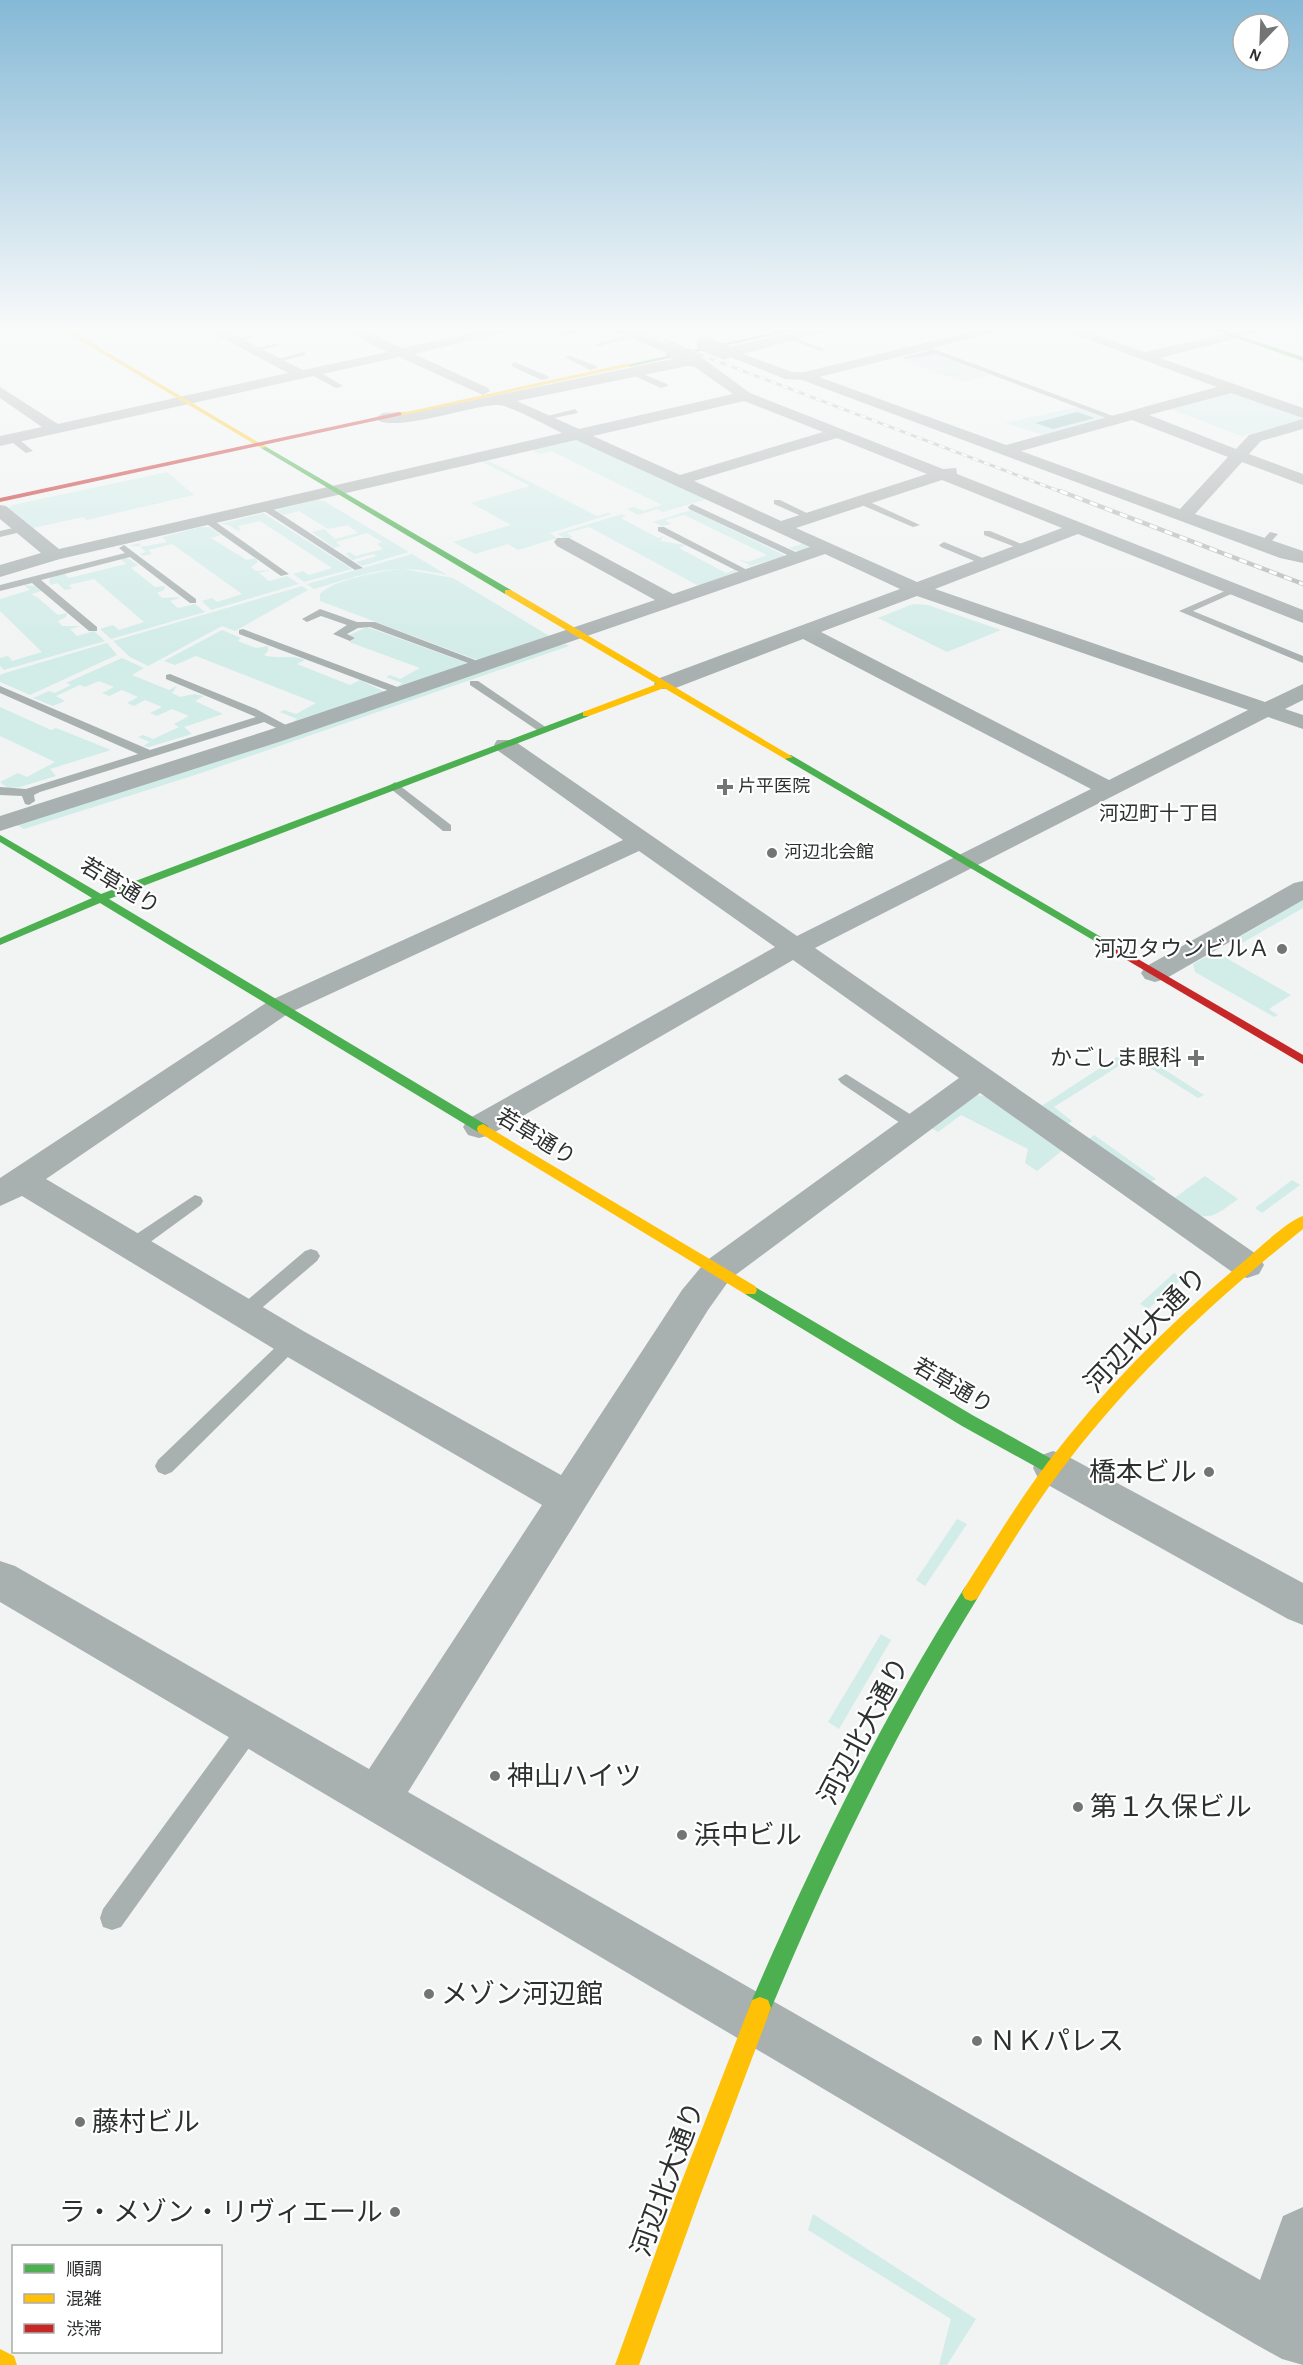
<svg xmlns="http://www.w3.org/2000/svg" width="1303" height="2365" font-family="'Alegreya Sans','Noto Sans JP',sans-serif">
<rect width="100%" height="100%" fill="#f1f4f3"/>
<g fill="#d2ece8">
<path d="M933 354 990 375 976 379 940 366 973 379 964 382 899 360Z"/>
<path d="M1229 392 1303 416V421L1241 436 1173 410 1172 408Z"/>
<path d="M1078 407 1108 419 1047 436 1005 423Z"/>
<path d="M575 440H581L811 547C803 551 798 553 789 548L802 544 707 499 663 512 657 509 638 515 627 509 634 507 643 511 662 505 551 451 540 454 532 450Z"/>
<path d="M487 460 597 516 608 513 612 514 550 533 557 538 518 550 508 544 475 554 453 542 511 525 471 503 530 486 482 462Z"/>
<path d="M167 472 194 495 87 520 83 517 33 528 9 508 13 505Z"/>
<path d="M317 500 324 501 409 552 362 566 356 562 377 556 373 554 352 560 346 554 349 552 356 556 383 549 377 544 382 542 367 533 336 542 341 546 334 548 312 532 324 529 335 539 358 533 348 525 328 529 299 511 284 515 276 510Z"/>
<path d="M691 510 784 555V557L745 567 750 565 737 559 748 562 767 555 684 515 665 520 671 524 662 526 653 522Z"/>
<path d="M263 513 352 569 304 582 293 574 303 571 309 575 332 568 260 521 238 526 241 530 238 531 229 525 220 524Z"/>
<path d="M622 514 626 516 621 518 658 538 664 536 660 541 686 545 679 548 726 573 735 570 736 572 699 586 589 527 567 533 573 537 566 539 557 534Z"/>
<path d="M200 527H209L221 535 211 538 247 560 255 558 258 562 251 567 256 571 271 570 259 573 269 581 287 576 299 584 211 610 202 601 212 598 217 602 242 594 172 544 148 550 152 554 143 556 140 554 146 552 140 547 167 542 162 537 139 543 141 546H129Z"/>
<path d="M412 554 447 575C389 562 369 573 314 589L307 584Z"/>
<path d="M127 558 138 565 131 568 155 587 165 586 164 590 157 593 162 598 178 597 180 598 170 601 178 608 195 604 205 612 111 639 100 629 113 625 119 630 144 622 94 579 69 585 72 589 65 590 57 583 51 585 49 582 50 578 63 573 69 578 126 564 121 559Z"/>
<path d="M403 569 453 578 551 637 480 661 320 601V594C331 580 385 570 403 569Z"/>
<path d="M24 585 35 586 42 591 31 594 37 597 58 615 67 613 66 617 58 621 62 626H81L70 629 77 636 94 631 105 641 4 670 0 666V658L8 656 12 661 42 652 0 611V599L30 590Z"/>
<path d="M302 586 308 590 235 631 222 626 148 666 130 657 113 641Z"/>
<path d="M913 604 928 605 1001 630 947 652 878 618Z"/>
<path d="M367 627 470 664 398 686 402 683 386 677 390 675 400 679 420 668 349 642 356 638 349 635Z"/>
<path d="M222 630 241 638 238 641 256 648 268 646V651L264 655C277 660 291 654 305 660L297 664 350 685 360 680 385 692 292 722 297 719 280 712 284 710 296 714 316 703 196 656 175 665 164 661Z"/>
<path d="M107 643 117 655 30 695 0 682V675L5 673Z"/>
<path d="M566 644 569 646 195 775 24 829 17 825 555 646Z"/>
<path d="M122 658 144 668 132 675 169 690 177 686 172 693 180 697 194 694 204 696 195 701 223 714 184 727 192 734 149 747 143 746 150 742 138 737 143 735 153 739 179 727 174 724 189 716 172 709 157 716 150 713 162 707 145 700 134 706 127 703 138 697 122 690 109 696 102 693 114 687 99 681 85 687 80 685 56 696 65 701 53 706 33 698 49 691 55 693 71 685 66 683Z"/>
<path d="M0 707 51 730 56 728 111 750 50 769 56 776 20 787 8 788 0 782 18 773 27 777 55 762 0 736Z"/>
<path d="M1303 900V908L1242 943 1228 944Z"/>
<path d="M1211 954 1221 955 1291 995 1269 1009 1278 1015 1274 1017 1195 972 1193 964Z"/>
<path d="M1131 1048 1204 1095 1198 1098 1133 1057 1054 1107 1072 1121 1066 1125 1040 1107Z"/>
<path d="M976 1095 991 1097 1064 1149 1037 1171 1025 1163 1028 1149 961 1115 938 1132 931 1128Z"/>
<path d="M1094 1135 1156 1179 1149 1183 1088 1140Z"/>
<path d="M1205 1176 1238 1199C1207 1222 1206 1222 1173 1199Z"/>
<path d="M1292 1180 1300 1185 1262 1213 1255 1208Z"/>
<path d="M1174 1273 1182 1279 1148 1309 1140 1304Z"/>
<path d="M957 1519 967 1524 925 1586 916 1580Z"/>
<path d="M881 1634 891 1640 839 1729 828 1722Z"/>
<path d="M813 2214 976 2319 947 2365H939L951 2319 808 2230Z"/>
</g>
<path fill="#92c0ba" d="M1077 412 1095 418 1053 429 1035 423Z"/>
<g fill="none" stroke-linecap="round" stroke-linejoin="round">
<g fill="#a9b1b0" fill-rule="evenodd">
<path d="M540 326H550L564 332 603 326 563 336Z"/>
<path d="M634 334 636 337 599 346 596 344Z"/>
<path d="M256 335 254 338 233 342 230 340Z"/>
<path d="M789 335 824 349 825 350 820 351 787 338Z"/>
<path d="M280 343 278 346 252 351 249 349Z"/>
<path d="M922 346H926L1121 419 1114 421 936 354 904 359V357L929 351 922 348Z"/>
<path d="M304 352 306 355 274 363 270 361Z"/>
<path d="M568 355 596 366 597 368 590 370 566 358Z"/>
<path d="M514 362 548 376 549 378 542 380 511 366Z"/>
<path d="M631 369 667 384 668 386 661 388 628 373Z"/>
<path d="M310 370H316L343 386 336 388 310 374Z"/>
<path d="M575 409 578 413 544 420 540 418Z"/>
<path d="M9 436H15L33 451 26 453 9 440Z"/>
<path d="M857 499H863L920 525 913 527 857 503Z"/>
<path d="M774 500H780L815 517 808 519 774 504Z"/>
<path d="M264 504 267 505 363 568 355 570 261 509 260 507Z"/>
<path d="M692 504 802 555 804 557 796 559 689 509 688 507Z"/>
<path d="M204 518H210L289 574 281 576 204 522Z"/>
<path d="M22 526 25 527V531L0 537V531Z"/>
<path d="M658 527H664L755 574 747 576 658 531Z"/>
<path d="M984 531H990L1031 548 1023 550 984 535Z"/>
<path d="M1270 532 1278 534 1266 547H1260L1258 545Z"/>
<path d="M944 542 990 561 992 563 984 565 941 547 939 545Z"/>
<path d="M124 545 196 599V603H190L130 557 41 580 97 627V631H89L32 583 0 591V585L125 553 119 548Z"/>
<path d="M1232 588 1240 590 1193 611 1303 656V663L1179 611Z"/>
<path d="M320 609 357 622H375L488 665 479 667 370 627 358 628 347 634 355 638 350 641 333 634 347 625 321 616 307 622 302 619Z"/>
<path d="M243 629 408 691 409 693 400 695 239 634V630Z"/>
<path d="M170 674 256 709 297 731 287 733 264 722 40 792 34 795 35 801 29 805 25 804 22 796 0 795V787L26 789 138 754 0 693V686L150 750 256 717 166 679V675Z"/>
<path d="M470 681H478L550 730 540 732 470 685Z"/>
<path d="M395 782 451 825V831H443L391 789 389 786Z"/>
<path d="M846 1074 921 1121 923 1125 921 1129H909L841 1083 838 1079Z"/>
<path d="M195 1195 201 1197 203 1201 201 1205 138 1251H126L123 1246 126 1241Z"/>
<path d="M311 1249 317 1251 320 1256 317 1261 250 1318 244 1320 238 1318 235 1313 238 1308 305 1251Z"/>
<path d="M292 1335 298 1337 301 1342 298 1347 172 1472 165 1475 158 1472 155 1466 158 1460 286 1337Z"/>
<path d="M251 1715 259 1718 262 1726 259 1734 121 1927 112 1930 103 1927 100 1918 103 1909 243 1718Z"/>
</g>
<g fill="#a9b1b0" fill-rule="evenodd">
<path d="M200 326H217L303 370 387 352 336 326H354L402 348 503 326H529L414 354 488 388 490 391 483 395 399 357 0 446V436L42 427 0 398V387L58 424 288 373Z"/>
<path d="M602 326H621L679 350 677 353H667Z"/>
<path d="M821 326H845L743 354 792 372H804L996 326H1020L819 377 1006 445 1217 387 1051 326H1071L1145 352 1260 326H1285L1160 358 1303 408V418L1231 393 1149 415 1236 449 1249 435 1303 419V429L1261 441 1249 454 1303 474V485L1242 462 1195 514 1303 551V563L1280 558 802 380 785 379 718 352 720 349ZM1132 420 1228 457 1180 509 1021 451Z"/>
<path d="M692 355 701 357 750 393 943 469 956 468 957 474 1303 610V623L1078 534 935 589 1265 702 1303 684V700L1285 709 1303 715V729L1268 717 815 948 1259 1256 1264 1265 1259 1274 1247 1278 1235 1274 980 1093 730 1279 708 1310 408 1792 1260 2280 1283 2216 1303 2207V2365L1282 2359 1255 2344 0 1602V1561L15 1566 369 1769 542 1505 279 1352 22 1196 0 1206V1178L269 1001 623 840 497 750 494 745 497 740H513L797 936 1091 789 803 639 673 689H657L654 684 657 679 900 589 825 554 285 740 0 831V816L269 730 655 600 557 546 554 542 557 538H569L673 594 810 547 576 440 60 559 0 577V565L41 553 0 519V505L6 506 59 549 562 433C550 427 509 405 498 405 475 404 390 435 375 418L383 413 420 411ZM692 365 733 394 579 429 517 401ZM744 401 823 432 680 475 593 436ZM837 438 927 474 781 521 694 481ZM942 480 1062 528 917 582 796 528ZM917 596 1248 710 1109 780 821 632ZM639 851 775 947 468 1119 463 1127 468 1135 479 1138 490 1135 793 960 959 1078 706 1261 682 1290 561 1475 305 1332 46 1179 289 1013Z"/>
<path d="M1303 881V900L1165 979 1155 982 1145 979 1141 973 1145 967 1294 883Z"/>
<path d="M1053 1451 1067 1456 1303 1583V1625L1288 1619 1039 1480 1033 1468 1039 1456Z"/>
</g>
<g fill="#4caf50" fill-rule="evenodd">
<path d="M803 326H814L629 367 626 365Z"/>
<path d="M1201 326H1210L1303 357V361Z"/>
<path d="M263 445 511 590 512 592 505 594 261 448Z"/>
<path d="M586 711 591 714 589 716 109 899 488 1126 489 1129 488 1132H478L100 903 0 945V938L92 898 0 842V835L101 894Z"/>
<path d="M785 755H791L1113 944 1111 946H1103L785 759Z"/>
<path d="M750 1284 974 1416 1059 1463 1061 1468 1059 1473 1053 1475 1047 1473 962 1426 745 1294 743 1290 745 1286Z"/>
<path d="M971 1585 977 1587 980 1593 977 1599C895 1732 828 1871 768 2016L760 2019 752 2016 749 2008 752 2000C814 1857 881 1719 965 1587Z"/>
</g>
<g fill="#ffc107" fill-rule="evenodd">
<path d="M56 326H63L266 447 261 448Z"/>
<path d="M629 363 631 366 400 416 397 414Z"/>
<path d="M505 590H511L793 757 785 759 664 688 589 716H583V712L657 684 505 594Z"/>
<path d="M483 1124 755 1286 757 1290 755 1294H745L478 1132 477 1129 478 1126Z"/>
<path d="M1303 1216V1229C1213 1301 1128 1380 1059 1473 1029 1513 1004 1556 977 1599L971 1601 965 1599 962 1593 965 1587C992 1545 1018 1502 1048 1462 1105 1388 1170 1322 1242 1263 1256 1251 1287 1221 1303 1216Z"/>
<path d="M760 1997 768 2000 771 2008 700 2196 639 2365H615L676 2196 749 2008 752 2000Z"/>
<path d="M0 2349 14 2356 17 2365H0Z"/>
</g>
<g fill="#c62828" fill-rule="evenodd">
<path d="M400 412 402 415 0 502V498Z"/>
<path d="M1107 941 1303 1055V1064L1103 946 1101 944Z"/>
</g>
<g stroke="#b2b8b7" stroke-width="3">
<path id="rail-far1" d="M625 326 1064 493"/>
</g>
<g stroke="#b2b8b7" stroke-width="4.5">
<path id="rail" d="M1060 491 1303 584"/>
</g>
<use href="#rail-far1" stroke="#fff" stroke-width="2" stroke-dasharray="6" stroke-linecap="butt"/>
<use href="#rail" stroke="#fff" stroke-width="3" stroke-dasharray="8" stroke-linecap="butt"/>
<g stroke="#a9b1b0" stroke-width="15">
<path d="M704 344 725 352"/>
<path d="M672 350 692 359"/>
</g>
</g>
<linearGradient id="sky" x2="0" y2="1"><stop stop-color="#85b9d6"/><stop offset="0.5" stop-color="#f9fafa"/><stop offset="1" stop-color="#f9fafa" stop-opacity="0"/></linearGradient>
<rect width="1303" height="657" fill="url(#sky)"/>
<g fill="#727574" stroke="#fff" stroke-width="2">
<path d="M722 778h6v6h6v6h-6v6h-6v-6h-6v-6h6z"/>
<circle cx="772" cy="853" r="6"/>
<circle cx="1282" cy="949" r="6"/>
<path d="M1193 1049h6v6h6v6h-6v6h-6v-6h-6v-6h6z"/>
<circle cx="1209" cy="1472" r="6"/>
<circle cx="495" cy="1776" r="6"/>
<circle cx="1078" cy="1807" r="6"/>
<circle cx="682" cy="1835" r="6"/>
<circle cx="429" cy="1994" r="6"/>
<circle cx="977" cy="2041" r="6"/>
<circle cx="80" cy="2122" r="6"/>
<circle cx="395" cy="2212" r="6"/>
</g>
<g text-anchor="middle" dominant-baseline="central" stroke-width="4.5" stroke-linejoin="round" paint-order="stroke">
<g font-size="18" fill="#2e3030" stroke="#fff" text-anchor="start">
<text x="738" y="787">片平医院</text>
<text x="784" y="853">河辺北会館</text>
</g>
<g font-size="20" fill="#2e3030" stroke="#fff">
<text x="1159" y="814">河辺町十丁目</text>
</g>
<g font-size="22" fill="#2e3030" stroke="#fff">
<text transform="translate(120 886) rotate(31)">若草通り</text>
<text transform="translate(536 1137) rotate(31)">若草通り</text>
<text transform="translate(953 1386) rotate(30)">若草通り</text>
</g>
<g font-size="22" fill="#2e3030" stroke="#fff" text-anchor="end">
<text x="1270" y="949">河辺タウンビルＡ</text>
<text x="1182" y="1058">かごしま眼科</text>
</g>
<g font-size="27" fill="#2e3030" stroke="#fff">
<text transform="translate(1146 1330) rotate(-46)">河辺北大通り</text>
<text transform="translate(864 1731) rotate(-62)">河辺北大通り</text>
<text transform="translate(668 2179) rotate(-70)">河辺北大通り</text>
</g>
<g font-size="27" fill="#2e3030" stroke="#fff" text-anchor="start">
<text x="1197" y="1472" text-anchor="end">橋本ビル</text>
<text x="507" y="1776">神山ハイツ</text>
<text x="1090" y="1807">第１久保ビル</text>
<text x="694" y="1835">浜中ビル</text>
<text x="441" y="1994">メゾン河辺館</text>
<text x="989" y="2041">ＮＫパレス</text>
<text x="92" y="2122">藤村ビル</text>
<text x="383" y="2212" text-anchor="end">ラ・メゾン・リヴィエール</text>
</g>
</g>
<rect x="12" y="2245" width="210" height="108" fill="#ffffff" stroke="#abacac" stroke-width="1.5"/>
<rect x="24" y="2264" width="30" height="9" fill="#4caf50" stroke="#abacac" stroke-width="1.5"/>
<text x="66" y="2275" font-size="18" fill="#2e3030">順調</text>
<rect x="24" y="2294" width="30" height="9" fill="#ffc107" stroke="#abacac" stroke-width="1.5"/>
<text x="66" y="2305" font-size="18" fill="#2e3030">混雑</text>
<rect x="24" y="2324" width="30" height="9" fill="#c62828" stroke="#abacac" stroke-width="1.5"/>
<text x="66" y="2335" font-size="18" fill="#2e3030">渋滞</text>
<g transform="translate(1261 42) rotate(203)"><circle r="28" fill="#ffffff" stroke="#abacac" stroke-width="1.5"/>
<path d="M0-4.5L10 22L0 15L-10 22Z" fill="#727574"/>
<text y="-9" font-size="16" font-weight="bold" text-anchor="middle" fill="#2e3030">N</text>
</g>
</svg>
